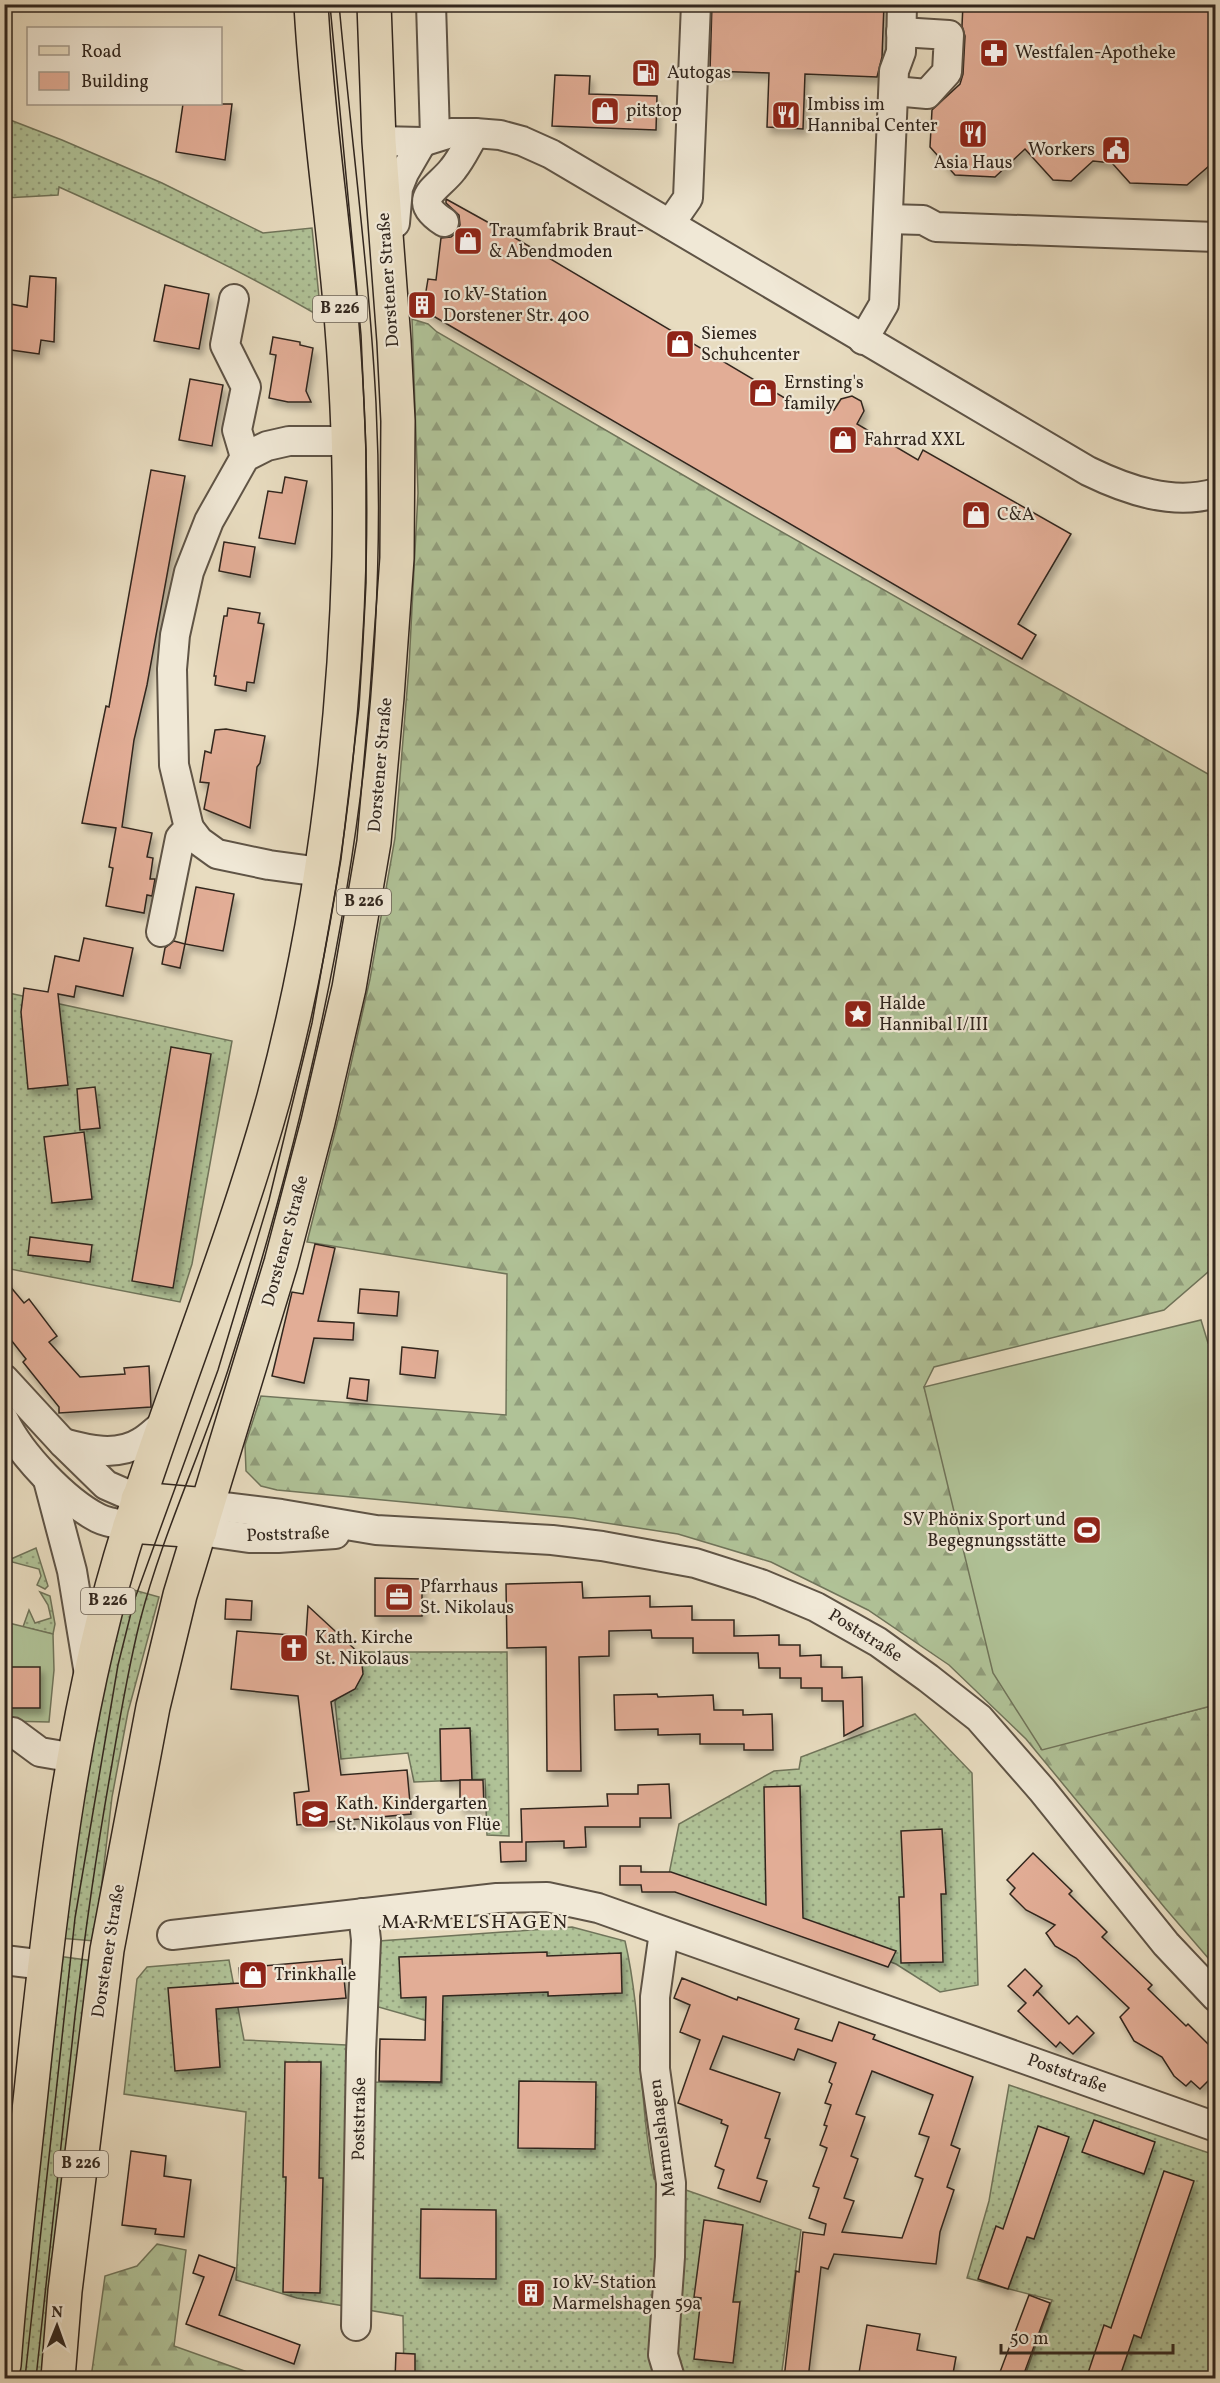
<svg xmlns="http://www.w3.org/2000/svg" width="1220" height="2383" font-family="Vollkorn,serif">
<defs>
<pattern id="grass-dots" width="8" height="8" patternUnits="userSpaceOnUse" patternTransform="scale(1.5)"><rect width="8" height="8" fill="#b0c297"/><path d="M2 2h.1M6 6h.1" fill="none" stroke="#909d7b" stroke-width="1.8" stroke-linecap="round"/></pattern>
<pattern id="forest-firs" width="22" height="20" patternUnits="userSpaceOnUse" patternTransform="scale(1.5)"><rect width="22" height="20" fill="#b0c297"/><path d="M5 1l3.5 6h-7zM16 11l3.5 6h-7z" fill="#909d7b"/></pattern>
<filter id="shadow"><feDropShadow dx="3.5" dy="6" stdDeviation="3" flood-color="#0004"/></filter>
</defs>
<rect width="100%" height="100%" fill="#e8dcc0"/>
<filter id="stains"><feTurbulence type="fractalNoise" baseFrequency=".00333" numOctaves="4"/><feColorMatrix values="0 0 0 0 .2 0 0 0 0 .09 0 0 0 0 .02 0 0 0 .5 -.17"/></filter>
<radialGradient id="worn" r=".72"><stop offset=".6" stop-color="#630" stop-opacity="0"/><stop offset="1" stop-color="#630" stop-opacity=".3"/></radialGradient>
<g fill="url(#grass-dots)" stroke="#70745a" stroke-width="1.5">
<path d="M5 118 62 140 162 183 263 233 312 228 321 317C236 267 148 227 59 187L58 195 5 198Z"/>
<path d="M4 992 232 1041 192 1264 180 1302 5 1268Z"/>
<path d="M36 1548 48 1586 45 1589 37 1585 41 1576 39 1569 12 1562 11 1559Z"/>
<path d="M123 1587 159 1597 128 1712 112 1797 95 1941 59 1938 69 1868Z"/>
<path d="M40 1592 50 1596 55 1624 53 1634 23 1627 29 1610 35 1623 51 1618 48 1605Z"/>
<path d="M361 1652H507L509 1836 487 1835 485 1779 414 1782 408 1753 341 1759 335 1702Z"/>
<path d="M915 1714 972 1773 978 1985 940 1992 896 1964 668 1879 679 1824 774 1771 799 1769 801 1757Z"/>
<path d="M572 1927 625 1941C643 2019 638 2100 654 2179L801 2230 781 2378H404L403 2316 297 2298 236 2280 246 2112 124 2094 137 1979 147 1967 229 1960 244 2040 346 2045 372 2082 442 2083 443 2022 424 2020 375 2006 379 1941Z"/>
<path d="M57 1956 94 1961 46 2378H16Z"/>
<path d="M1009 2085 1215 2155V2378H1024L1052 2300 967 2278 989 2201Z"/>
</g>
<g fill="url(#forest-firs)" stroke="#70745a" stroke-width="1.5">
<path d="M412 319 428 324 437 332 738 507 1215 778V1266L1164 1310 934 1367 924 1387 1041 1749 1215 1705V1966L1165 1908 1026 1739 949 1665 868 1610 771 1562 678 1534 573 1518 277 1490 261 1486 246 1471 245 1445 261 1396 506 1415 507 1274 307 1242 342 1104 370 979 395 838 409 666 418 493Z"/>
<path d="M157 2244 186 2250 174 2346 264 2378H91L105 2276 137 2266Z"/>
</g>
<g fill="#b0c297" stroke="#70745a" stroke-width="1.5">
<path d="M1201 1320 1208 1343 1216 1342 1215 1705 1042 1750 993 1673 924 1387Z"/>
<path d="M5 1622 53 1634 54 1670 49 1722 5 1721Z"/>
</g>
<g fill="#e2ad96" stroke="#31261e" stroke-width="1.5" fill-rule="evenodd" filter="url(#shadow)">
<path d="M712 4H884L882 57 877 77 805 74 803 129 767 127 769 73 710 71Z"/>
<path d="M963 4H1215V166H1209L1187 185 1130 183 1112 163 1093 161 1071 181 1053 180 1025 149 995 177 955 175 930 147 932 110 960 84 963 74 965 36 962 26Z"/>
<path d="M555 75 590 76 589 94 657 96 656 130 552 126Z"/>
<path d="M183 104H232L225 160 176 152Z"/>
<path d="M446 199 500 229 788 400 834 410 841 399 852 396 861 401 864 411 857 424 918 460 923 450 1071 534 1018 624 1036 635 1022 659 423 310 428 279 436 280 441 238 451 237 457 232 460 225 459 215 446 203Z"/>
<path d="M30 276 56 278 54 342 41 340 39 354 4 349V309L10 310V304L27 307Z"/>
<path d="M165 285 209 294 199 349 154 341Z"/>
<path d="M273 337 300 342V345L313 348 306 391 311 402H288L269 398 276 355 270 354Z"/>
<path d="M190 379 223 385 212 446 179 440Z"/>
<path d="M151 470 185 476 147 685 134 740 122 827 152 833 147 857 153 858 150 879H155L152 896 147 895 144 913 106 906 113 868 109 867 116 828 82 823 106 706 109 707Z"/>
<path d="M285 477 307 481 295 544 259 538 268 491 282 493Z"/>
<path d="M224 542 255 547 250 577 219 571Z"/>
<path d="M228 608 260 613 258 623 264 624 254 683 247 682 246 691 215 685 216 676H214L224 616H227Z"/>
<path d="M226 729 265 736 260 763 257 767 250 828 204 809 209 783 200 782 205 751 211 753 215 730Z"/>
<path d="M196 887 234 894 223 951 185 944Z"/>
<path d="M84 938 133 948 123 996 76 986 74 997 58 994 68 1085 28 1089 21 1012 24 988 48 992 55 956 79 961Z"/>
<path d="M174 941 185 944 180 968 162 964 165 948Z"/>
<path d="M171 1047 211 1054 173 1288 132 1281Z"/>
<path d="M95 1087 100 1128 80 1130 77 1089Z"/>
<path d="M84 1132 92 1199 52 1203 44 1137Z"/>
<path d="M30 1237 92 1245 90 1262 28 1255Z"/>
<path d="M315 1244 335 1248 318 1321 354 1323 353 1340 314 1338 304 1383 272 1376 292 1292 303 1294Z"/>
<path d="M4 1279 24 1303 29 1299 57 1336 49 1342 80 1377 125 1374 124 1368 149 1366 151 1407 59 1413V1407L23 1362 26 1359 4 1331Z"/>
<path d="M360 1289 399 1292 397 1316 358 1313Z"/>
<path d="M402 1347 438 1351 435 1378 400 1374Z"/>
<path d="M350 1378 369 1380 367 1401 347 1398Z"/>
<path d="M375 1578 422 1579V1616H375Z"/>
<path d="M582 1582 583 1598 650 1596V1607L692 1606V1620H734V1636L779 1635V1645H800V1656L821 1655V1667H842V1678L862 1677 863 1726 844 1736 843 1701H822V1688H801V1678H780V1668H759L758 1653H693V1638H652L651 1630 609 1631V1656L579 1657 581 1771H547L546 1647 507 1648 506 1584Z"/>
<path d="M226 1599 252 1601 251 1620 225 1619Z"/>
<path d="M308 1606 361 1655 363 1674 355 1689 331 1702 341 1775 407 1770 411 1814 297 1825 294 1793 309 1791 298 1696 231 1689 237 1631 306 1636Z"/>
<rect x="4" y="1667" width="36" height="41"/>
<path d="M657 1694 658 1697 713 1695 714 1710H743V1715L772 1714 773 1750H744V1744H700V1734L658 1735V1729L615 1730 614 1695Z"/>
<path d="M470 1728 472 1780 441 1781 440 1729Z"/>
<path d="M460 1780H483L484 1808H460Z"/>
<path d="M669 1784 671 1818H640V1827H585L586 1847 564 1848V1841L526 1842V1861L501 1862 500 1842H522L521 1809 608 1806 607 1794H638V1785Z"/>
<path d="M800 1786 803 1918 896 1951 888 1967 675 1892H642L641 1885H620V1866H641V1872H671L766 1905 764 1787Z"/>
<path d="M942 1829 946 1894H941L943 1962 901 1963 899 1897H904L901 1831Z"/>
<path d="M1033 1853 1072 1891 1069 1894 1107 1932 1102 1937 1152 1985 1148 1989 1186 2026 1188 2024 1215 2051V2074L1200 2089 1191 2081 1186 2086 1174 2076 1162 2057 1134 2041 1120 2017 1129 2008 1076 1958 1055 1946 1046 1933 1055 1925 1026 1910 1010 1894 1015 1888 1007 1880Z"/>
<path d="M547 1952V1956L621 1953 622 1993 548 1996V1992L443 1996 441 2082 379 2081 380 2039 425 2040 426 1997 401 1998 399 1957Z"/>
<path d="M342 1959 346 1998 216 2009 220 2067 175 2071 168 1988 240 1983 239 1968Z"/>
<path d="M1025 1969 1042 1986 1033 1996 1037 1991 1069 2024 1077 2016 1094 2033 1073 2054 1060 2042 1056 2047 1018 2011 1026 2003 1008 1986Z"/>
<path d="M682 1978 737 2000 738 1997 799 2019 795 2029 832 2041 839 2022 875 2035 873 2039 973 2077 951 2145 960 2149 947 2187 954 2190 940 2232 936 2264 834 2254 828 2269 821 2267 808 2379H784L796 2271 799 2272 803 2232 824 2235 826 2224 809 2218 819 2188 813 2186 827 2148 820 2145 827 2126 824 2125 831 2105 825 2103 832 2084 829 2082 836 2063 798 2049 794 2060 723 2036 710 2069 780 2093 765 2138 770 2139 757 2178 767 2181 760 2202 718 2188 724 2170 715 2166 728 2126 721 2123 722 2120 678 2103 700 2040 680 2032 690 2005 674 1998ZM872 2071 933 2095 919 2134 929 2137 915 2176 923 2179 902 2238 842 2232 854 2201 844 2198 858 2159 851 2156 865 2117 856 2114Z"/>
<path d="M285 2062H321L319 2178H323L320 2293 283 2292 286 2177H283Z"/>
<path d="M519 2081 596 2082 595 2149 518 2148Z"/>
<path d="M1094 2120 1155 2142 1144 2174 1082 2152Z"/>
<path d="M1038 2126 1069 2137 1034 2239 1027 2237 1008 2289 978 2279 996 2226 1003 2229Z"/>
<path d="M131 2151 166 2156 164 2176 191 2180 184 2237 155 2234 156 2229 122 2225Z"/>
<path d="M1164 2171 1194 2181 1141 2338 1134 2335 1119 2379H1086L1104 2325 1111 2328Z"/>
<path d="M421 2209 496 2210V2279L420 2278Z"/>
<path d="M704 2220 743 2225 733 2302H740L733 2363 694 2359 701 2298 694 2297Z"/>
<path d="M199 2255 235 2268 219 2315 300 2345 294 2364 186 2324 204 2277 193 2273Z"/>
<path d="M1029 2295 1050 2303 1022 2379H1016L1000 2372Z"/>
<path d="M867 2325 920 2334 917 2350 956 2357 952 2379H858Z"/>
<path d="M396 2353 415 2354V2379H395Z"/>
</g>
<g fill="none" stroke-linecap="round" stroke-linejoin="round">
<g stroke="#5f5446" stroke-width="32">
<g id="minor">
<path d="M431 4 435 136"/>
<path d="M894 91 927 94 947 72 949 35 901 32"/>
<path d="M379 141 422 142 451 133H475L500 135 522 141 551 154 1088 471C1127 490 1173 506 1216 493"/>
<path d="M888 219 923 220 936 227 1216 237"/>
<path d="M444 222C408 199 438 189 453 169 462 158 468 144 475 133"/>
<path d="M395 223 398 188 404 173 422 142"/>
<path d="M670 224 688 198 696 4"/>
<path d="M234 299 225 345 246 387 237 430 245 457"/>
<path d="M863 340 884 304 894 71 901 52 902 4"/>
<path d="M189 828 199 841 217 854 269 865 321 872"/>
<path d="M161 932 180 838 189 828 174 765 172 669 175 635 189 572 209 521 245 457 267 446 289 441H348"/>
<path d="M4 1379 63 1443 106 1485 138 1499"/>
<path d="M4 1420C20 1454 65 1501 98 1518 108 1523 119 1524 130 1526"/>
<path d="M63 1443C88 1450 117 1457 141 1442 149 1438 156 1430 163 1425"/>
<path d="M48 1480 72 1571 89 1674"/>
<path d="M207 1505 281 1514 376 1530 552 1540 602 1546 695 1563 761 1584 816 1607 878 1642 928 1678 979 1718 1042 1790 1166 1944 1216 1997"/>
<path d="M200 1531 249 1538H278L335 1534"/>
<path d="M13 1732 40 1752 75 1758"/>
<path d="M664 1932 655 1997V2069L671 2183 670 2257 663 2355 670 2378"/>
<path d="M172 1935 497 1898 547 1897 598 1908 1216 2127"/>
<path d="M4 1960 45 1965"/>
<path d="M356 2326 361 2052 366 1940 363 1913"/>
</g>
</g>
<g stroke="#31261e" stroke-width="36">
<g id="major">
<path d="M138 1499 207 1505"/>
<path d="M130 1526 200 1531"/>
<path d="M4 2365C11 2267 23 2170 33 2073 52 1891 74 1700 130 1526 176 1382 234 1242 274 1097 321 921 344 738 349 557 351 469 347 380 339 292 330 196 316 101 311 4"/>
<path d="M58 2378 65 2291 107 1950 153 1707 180 1595 281 1263 318 1122 349 988 374 842 387 697 397 558 398 421 394 341 379 141 374 4"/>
</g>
</g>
<use href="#minor" stroke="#f0e8d6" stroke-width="28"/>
<use href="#major" stroke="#e8dcc0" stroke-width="33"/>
<g stroke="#31261e" stroke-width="1.5">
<path d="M25 2378 75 1918 118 1665 134 1601 218 1370 269 1200 312 1023 341 859 359 707 363 642 366 583V450L361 335 330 5"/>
<path d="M36 2378C48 2258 61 2137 75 2016 85 1932 97 1848 112 1764 120 1717 128 1669 140 1621 162 1535 201 1454 228 1370 291 1173 340 973 364 767 377 647 382 524 376 403 369 270 351 137 339 4"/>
</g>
</g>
<defs>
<g id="pharmacy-square" transform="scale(1.5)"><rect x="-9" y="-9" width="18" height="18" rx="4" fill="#8f2418" stroke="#f0e8d6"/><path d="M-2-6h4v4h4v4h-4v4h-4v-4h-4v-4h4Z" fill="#fff"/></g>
<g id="fuel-square" transform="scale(1.5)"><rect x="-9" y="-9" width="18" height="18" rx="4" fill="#8f2418" stroke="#f0e8d6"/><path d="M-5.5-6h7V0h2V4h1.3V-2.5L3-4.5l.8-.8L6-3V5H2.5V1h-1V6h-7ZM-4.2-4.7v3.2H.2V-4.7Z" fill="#fff"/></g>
<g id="shop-square" transform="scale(1.5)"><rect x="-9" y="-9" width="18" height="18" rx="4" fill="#8f2418" stroke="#f0e8d6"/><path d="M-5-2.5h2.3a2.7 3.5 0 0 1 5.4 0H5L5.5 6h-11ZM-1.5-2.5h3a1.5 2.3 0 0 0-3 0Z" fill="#fff"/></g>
<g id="restaurant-square" transform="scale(1.5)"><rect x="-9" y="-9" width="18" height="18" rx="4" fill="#8f2418" stroke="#f0e8d6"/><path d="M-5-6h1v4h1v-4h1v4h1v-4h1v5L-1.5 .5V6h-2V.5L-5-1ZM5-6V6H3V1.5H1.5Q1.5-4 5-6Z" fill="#fff"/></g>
<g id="civic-square" transform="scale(1.5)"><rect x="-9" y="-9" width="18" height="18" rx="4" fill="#8f2418" stroke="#f0e8d6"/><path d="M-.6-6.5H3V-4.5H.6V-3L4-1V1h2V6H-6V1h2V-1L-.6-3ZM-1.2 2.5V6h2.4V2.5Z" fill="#fff"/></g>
<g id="building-square" transform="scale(1.5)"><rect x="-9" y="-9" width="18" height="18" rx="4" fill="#8f2418" stroke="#f0e8d6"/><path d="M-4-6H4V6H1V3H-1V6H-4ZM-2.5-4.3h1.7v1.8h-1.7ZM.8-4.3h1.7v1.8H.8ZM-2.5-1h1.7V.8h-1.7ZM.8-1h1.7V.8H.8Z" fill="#fff"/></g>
<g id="sight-square" transform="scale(1.5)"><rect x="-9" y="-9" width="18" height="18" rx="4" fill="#8f2418" stroke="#f0e8d6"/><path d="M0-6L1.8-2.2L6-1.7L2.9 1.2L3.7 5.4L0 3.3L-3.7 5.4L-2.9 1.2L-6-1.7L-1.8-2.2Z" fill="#fff"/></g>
<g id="stadium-square" transform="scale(1.5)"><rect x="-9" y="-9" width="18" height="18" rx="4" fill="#8f2418" stroke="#f0e8d6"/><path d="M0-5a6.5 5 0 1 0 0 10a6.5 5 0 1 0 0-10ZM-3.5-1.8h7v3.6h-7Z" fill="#fff"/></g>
<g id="office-square" transform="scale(1.5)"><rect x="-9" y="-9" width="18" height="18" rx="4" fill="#8f2418" stroke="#f0e8d6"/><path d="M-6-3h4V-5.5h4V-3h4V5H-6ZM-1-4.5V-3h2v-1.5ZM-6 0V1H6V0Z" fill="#fff"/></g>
<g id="church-square" transform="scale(1.5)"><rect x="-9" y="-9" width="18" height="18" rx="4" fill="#8f2418" stroke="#f0e8d6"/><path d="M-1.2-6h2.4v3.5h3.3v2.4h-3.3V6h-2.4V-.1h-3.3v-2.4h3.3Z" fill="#fff"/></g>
<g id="school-square" transform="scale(1.5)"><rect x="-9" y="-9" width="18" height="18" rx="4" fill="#8f2418" stroke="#f0e8d6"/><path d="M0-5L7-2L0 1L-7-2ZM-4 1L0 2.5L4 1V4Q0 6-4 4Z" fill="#fff"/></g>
</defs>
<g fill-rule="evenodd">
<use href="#pharmacy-square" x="994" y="53"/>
<use href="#fuel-square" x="646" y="73"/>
<use href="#shop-square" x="605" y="111"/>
<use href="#restaurant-square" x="786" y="115"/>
<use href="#restaurant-square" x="973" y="134"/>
<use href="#civic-square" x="1116" y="150"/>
<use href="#shop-square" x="468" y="241"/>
<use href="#building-square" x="422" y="305"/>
<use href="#shop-square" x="680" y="344"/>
<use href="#shop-square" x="763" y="393"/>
<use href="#shop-square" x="843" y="440"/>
<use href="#shop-square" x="976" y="515"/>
<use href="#sight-square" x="858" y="1014"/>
<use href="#stadium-square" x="1087" y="1530"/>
<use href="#office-square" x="399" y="1597"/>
<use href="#church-square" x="294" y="1648"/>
<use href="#school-square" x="315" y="1814"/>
<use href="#shop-square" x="253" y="1975"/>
<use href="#building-square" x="531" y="2293"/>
</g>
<g text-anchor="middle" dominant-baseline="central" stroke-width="4.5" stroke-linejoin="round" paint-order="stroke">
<g fill="#f0e8d6" stroke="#6a6055" stroke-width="1.5">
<rect x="313" y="296" width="54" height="26" rx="4.5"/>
<rect x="337" y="889" width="54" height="26" rx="4.5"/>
<rect x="81" y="1588" width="54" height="26" rx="4.5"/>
<rect x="54" y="2151" width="54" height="26" rx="4.5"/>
</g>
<g font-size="16" font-weight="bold" fill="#31261e">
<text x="340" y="309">B 226</text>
<text x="364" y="902">B 226</text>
<text x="108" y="1601">B 226</text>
<text x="81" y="2164">B 226</text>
</g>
<g font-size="18" fill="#31261e" stroke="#f0e8d6" text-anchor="start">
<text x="1015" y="53">Westfalen-Apotheke</text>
<text x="667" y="73">Autogas</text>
<text x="807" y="105">Imbiss im<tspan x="807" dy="21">Hannibal Center</tspan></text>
<text x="626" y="111">pitstop</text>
<text x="1095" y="150" text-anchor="end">Workers</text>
<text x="973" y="163" text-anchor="middle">Asia Haus</text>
<text x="489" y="231">Traumfabrik Braut-<tspan x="489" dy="21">&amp; Abendmoden</tspan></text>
<text x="443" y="295">10 kV-Station<tspan x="443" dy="21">Dorstener Str. 400</tspan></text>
<text x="701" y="334">Siemes<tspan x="701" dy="21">Schuhcenter</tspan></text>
<text x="784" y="383">Ernsting's<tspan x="784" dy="21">family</tspan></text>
<text x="864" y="440">Fahrrad XXL</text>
<text x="997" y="515">C&amp;A</text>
<text x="879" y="1004">Halde<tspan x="879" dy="21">Hannibal I/III</tspan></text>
<text x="1066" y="1520" text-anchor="end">SV Phönix Sport und<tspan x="1066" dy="21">Begegnungsstätte</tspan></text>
<text x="420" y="1587">Pfarrhaus<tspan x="420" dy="21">St. Nikolaus</tspan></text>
<text x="315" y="1638">Kath. Kirche<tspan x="315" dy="21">St. Nikolaus</tspan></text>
<text x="336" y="1804">Kath. Kindergarten<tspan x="336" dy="21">St. Nikolaus von Flüe</tspan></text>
<text x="274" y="1975">Trinkhalle</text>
<text x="552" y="2283">10 kV-Station<tspan x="552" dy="21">Marmelshagen 59a</tspan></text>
</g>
<g font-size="18" fill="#31261e" stroke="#f0e8d6">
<text transform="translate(389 280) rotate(-94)">Dorstener Straße</text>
<text transform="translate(381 765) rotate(-85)">Dorstener Straße</text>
<text transform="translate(286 1241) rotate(-75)">Dorstener Straße</text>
<text transform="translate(288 1535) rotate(-2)">Poststraße</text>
<text transform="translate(865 1636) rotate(32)">Poststraße</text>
<text transform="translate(109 1951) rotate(-81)">Dorstener Straße</text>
<text transform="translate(1067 2074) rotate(20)">Poststraße</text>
<text transform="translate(360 2119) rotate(-89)">Poststraße</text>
<text transform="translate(663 2138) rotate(-97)">Marmelshagen</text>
</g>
<g font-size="20" letter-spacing="1.5" fill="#31261e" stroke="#f0e8d6">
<text x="475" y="1923">MARMELSHAGEN</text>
</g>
</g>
<rect width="1220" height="2383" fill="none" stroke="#e8dcc0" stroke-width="24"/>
<rect x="6" y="6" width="1208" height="2371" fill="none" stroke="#31261e" stroke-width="3"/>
<rect x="12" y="12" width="1196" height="2359" fill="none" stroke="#31261e" stroke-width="1.5"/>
<rect x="27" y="27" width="195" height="78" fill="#f0e8d6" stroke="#a49a8c" stroke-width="1.5"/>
<rect x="39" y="46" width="30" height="9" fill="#e8dcc0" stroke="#a49a8c" stroke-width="1.5"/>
<text x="81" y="57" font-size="18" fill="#31261e">Road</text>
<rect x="39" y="72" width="30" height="18" fill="#e2ad96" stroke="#a49a8c" stroke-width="1.5"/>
<text x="81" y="87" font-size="18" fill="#31261e">Building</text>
<g transform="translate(57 2326) rotate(1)" stroke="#f0e8d6" stroke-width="4.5" paint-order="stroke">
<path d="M0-4.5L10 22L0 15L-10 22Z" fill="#31261e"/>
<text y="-9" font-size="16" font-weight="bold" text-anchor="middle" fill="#31261e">N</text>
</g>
<path d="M1001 2344v9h172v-9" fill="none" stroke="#31261e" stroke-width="3"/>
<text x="1010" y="2344" font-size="18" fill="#31261e" stroke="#f0e8d6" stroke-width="4.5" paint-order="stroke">50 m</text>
<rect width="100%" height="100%" filter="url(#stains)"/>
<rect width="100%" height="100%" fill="url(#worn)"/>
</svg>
